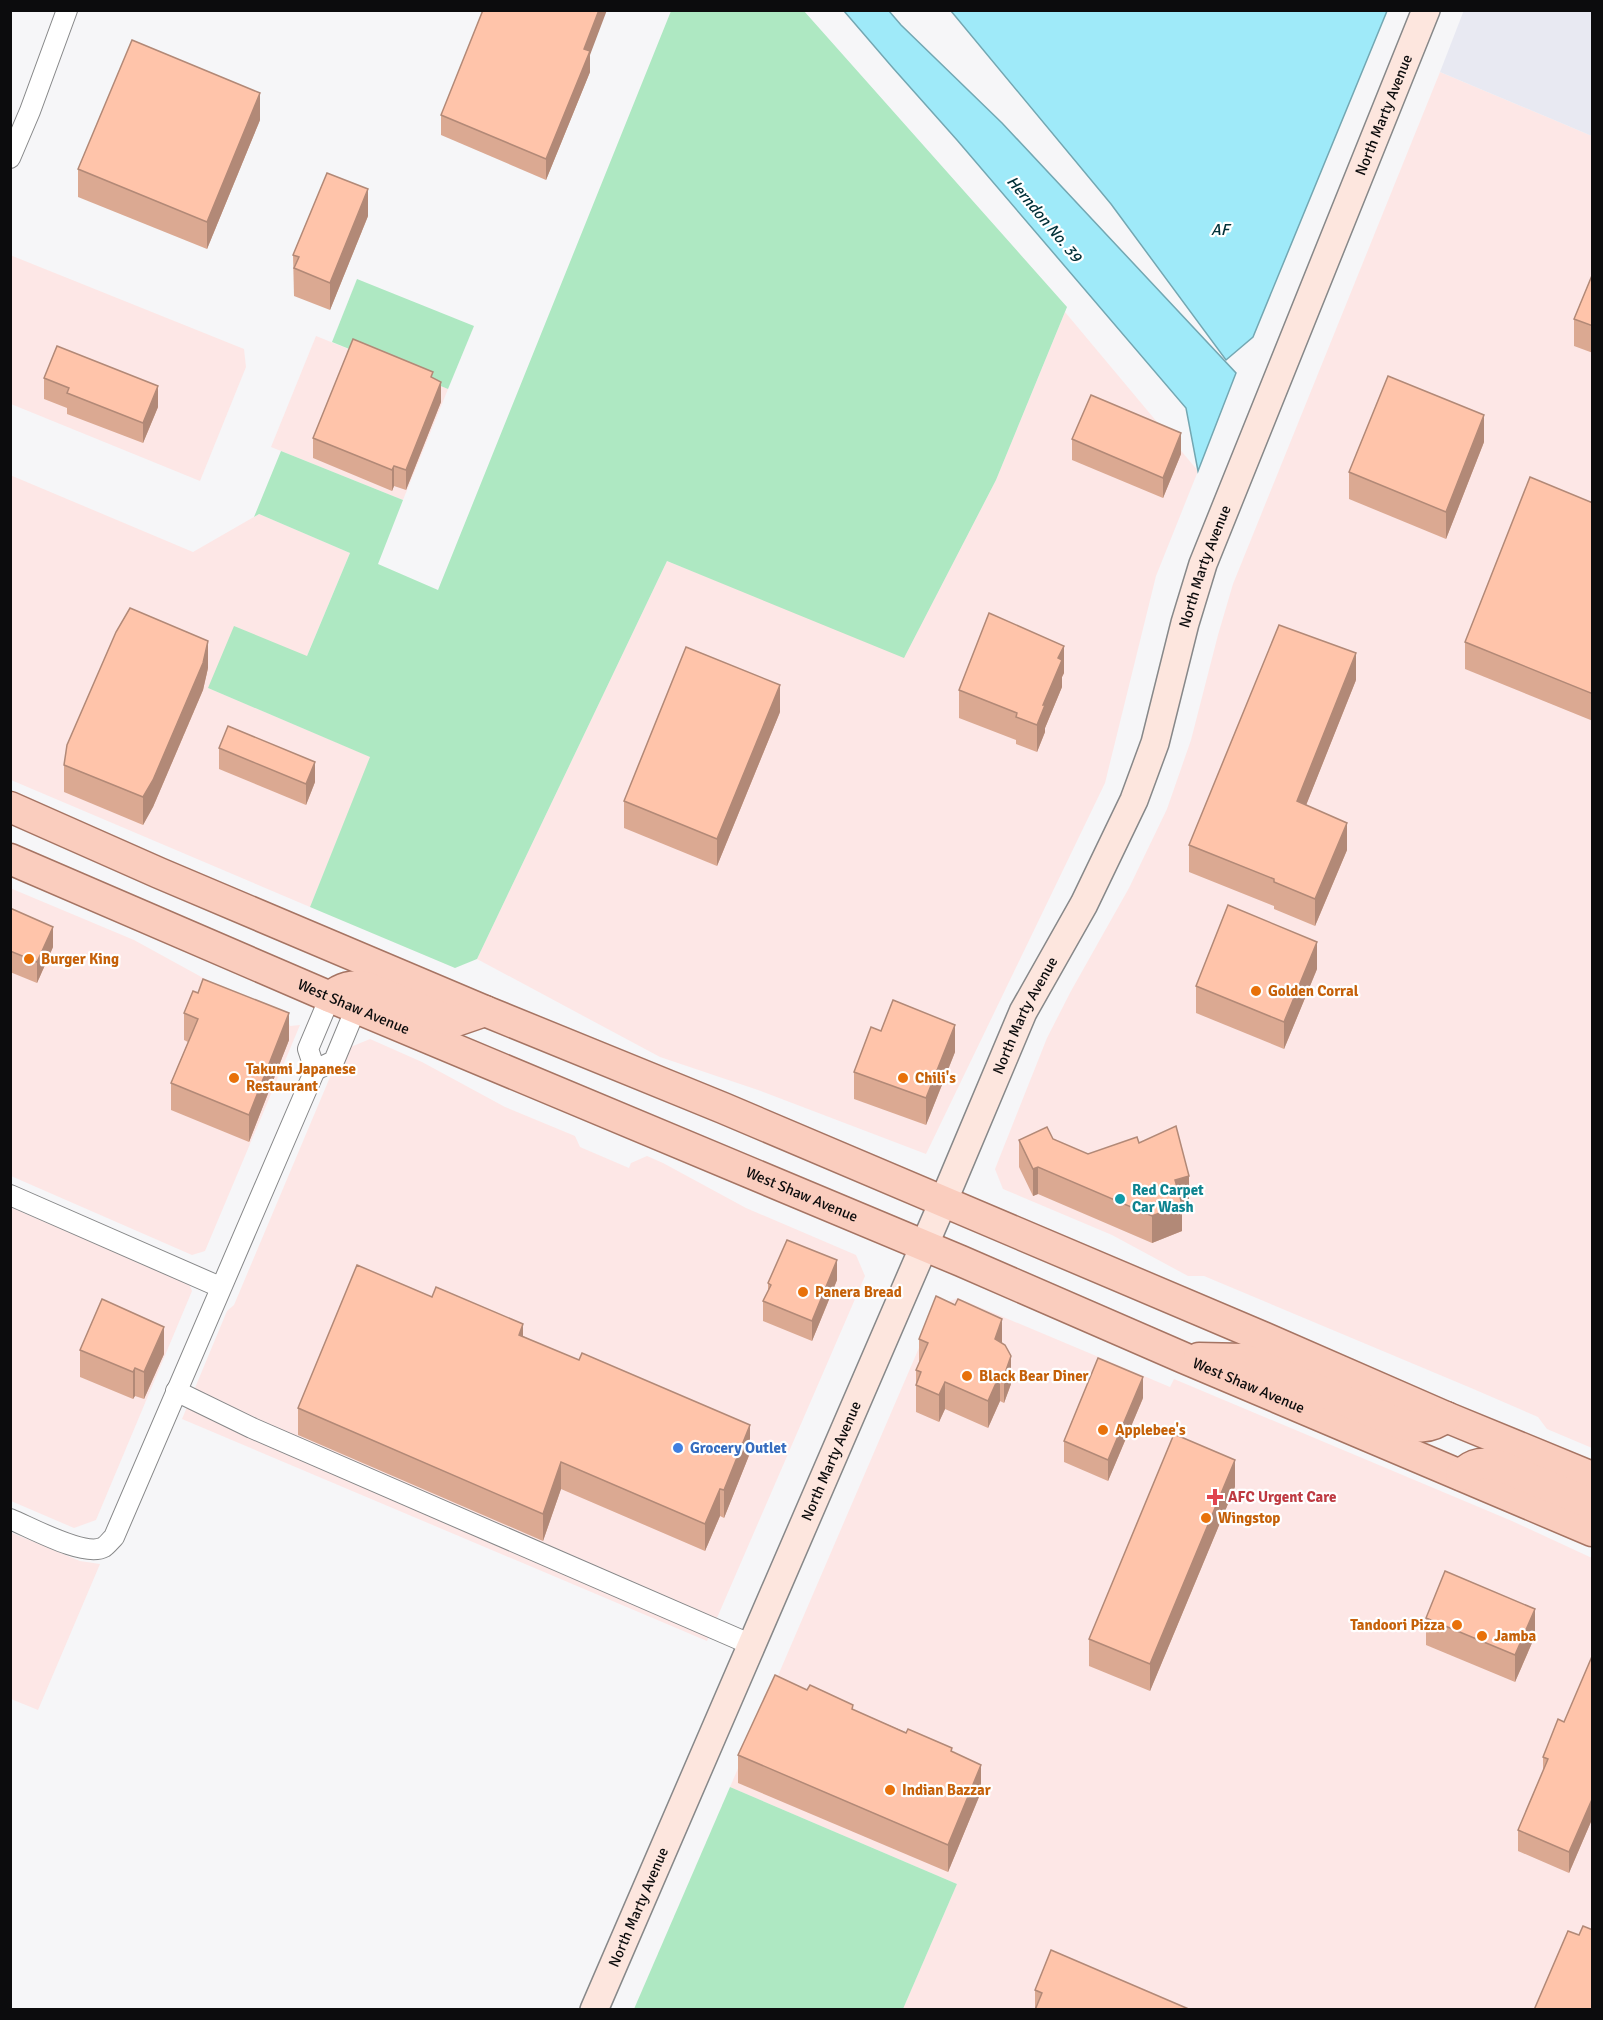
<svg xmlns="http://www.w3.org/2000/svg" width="1603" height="2020" font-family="Signika,sans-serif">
<rect width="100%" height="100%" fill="#f6f6f8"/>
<g fill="#fde7e6">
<path d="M1440 72 1592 136V1448L1547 1429 1538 1417 1471 1388 1204 1276H1188L1112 1235 1003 1189 995 1169 1047 1038 1071 991 1129 888 1167 809 1191 740 1218 635 1233 584Z"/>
<path d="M10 255 244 349 246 367 200 481 11 404Z"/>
<path d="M1065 312 1198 471 1156 576 1105 783 926 1154 758 1090 660 1057 477 959 667 561 905 656 996 480Z"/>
<path d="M316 336 448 389 403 500 271 447Z"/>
<path d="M10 475 193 552 259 514 350 553 307 656 208 688 371 757 310 907 11 780Z"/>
<path d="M10 888 134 940 216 985 285 1014 290 1026 300 1025 205 1251 192 1255 11 1176Z"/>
<path d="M370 1039 422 1062 505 1107 575 1136 580 1147 629 1168 631 1163 647 1156 663 1163 746 1208 856 1255 865 1276 707 1641 182 1419 227 1311 234 1305 341 1051Z"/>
<path d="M10 1207 185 1282 190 1286 192 1291 96 1520 74 1528 11 1501Z"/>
<path d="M958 1298 1170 1387 1174 1379 1512 1521 1592 1558V2009H903L957 1884 730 1787 937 1306Z"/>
<path d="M10 1532 80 1561 100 1564 38 1710 11 1699Z"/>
</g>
<path fill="#e8e9f2" d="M1464 10 1592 11V136L1440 72Z"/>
<g fill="#aee8c2">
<path d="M671 11H804L1067 307 996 480 904 658 667 561 477 959 455 968 310 907 370 757 208 688 234 626 307 656 350 553 259 514 254 517 281 451 403 500 378 564 438 590Z"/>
<path d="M357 279 474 326 448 389 332 342Z"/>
<path d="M730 1787 957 1884 903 2009H634Z"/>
</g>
<g fill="#9feaf9" stroke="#73a7b2" stroke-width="1.5">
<path d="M844 11H889L901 25 1002 123 1236 373 1198 471 1186 408 957 140 893 68Z"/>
<path d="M951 11H1387L1253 337 1226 360 1111 204Z"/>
</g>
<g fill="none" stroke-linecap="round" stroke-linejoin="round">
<g stroke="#878889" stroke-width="22">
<g id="street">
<path d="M10 158 30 111 67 10"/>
<path d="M315 1070 334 1061 356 1008"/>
<path d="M10 1195 220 1287"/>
<path d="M176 1391 252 1428 752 1645"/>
<path d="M10 1519C30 1527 85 1558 104 1547 107 1545 111 1540 114 1537L315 1070 308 1049 330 997"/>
</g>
</g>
<g stroke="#878889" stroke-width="30">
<g id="secondary">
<path id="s1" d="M594 2010 943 1202 1023 1012 1084 904 1134 800 1155 743 1185 623 1203 564 1426 10"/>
</g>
</g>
<g stroke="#a57463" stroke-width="33">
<g id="primary">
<path d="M10 807 159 873 485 1011 723 1108 1265 1338 1446 1417 1592 1477"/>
<path id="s2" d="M10 859 330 997 961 1261 1184 1358 1592 1531"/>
<path d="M330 997C342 987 352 985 366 987L453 1022 485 1011"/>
<path d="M1199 1358 1244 1359 1398 1423C1416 1428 1430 1429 1446 1417"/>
<path d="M1461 1475C1473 1462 1484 1462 1500 1466L1592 1504"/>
</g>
</g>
<use href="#street" stroke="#fff" stroke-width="20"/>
<use href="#secondary" stroke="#fde6de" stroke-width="27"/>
<use href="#primary" stroke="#facdbe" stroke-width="30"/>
</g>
<g fill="#dba992">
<path d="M590 55V72L546 180 441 135V115Z"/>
<path d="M260 120 207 249 78 197V169Z"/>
<path d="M368 216 330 310 294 296 293 255Z"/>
<path d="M1593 273V353L1574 346V319Z"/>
<path d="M44 378 158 407 143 443 67 414V408L44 399Z"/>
<path d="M433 378 441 402 406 490 394 486 392 491 313 458V438Z"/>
<path d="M1072 439 1181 454 1163 498 1072 460Z"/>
<path d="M1484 442 1446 539 1349 499V472Z"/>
<path d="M1593 503V721L1465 669V642Z"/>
<path d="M208 668 203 690 153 807 143 825 64 792V765Z"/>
<path d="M1064 673 1062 677V687L1045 728V732L1037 752 1016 744V740L959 718V690Z"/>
<path d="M1356 680 1306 805 1347 850 1315 926 1274 909V906L1189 872V845Z"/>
<path d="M780 712 717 866 624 828V801Z"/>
<path d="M219 748 315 782 306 805 219 769Z"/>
<path d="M10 908 53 947 37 983 10 972Z"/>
<path d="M1317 969 1284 1049 1196 1013V986Z"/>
<path d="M184 1013 289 1040 249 1142 171 1110V1083L188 1042 184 1040Z"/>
<path d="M881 1031 955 1052 926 1125 854 1099V1072Z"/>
<path d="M1053 1139 1088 1154 1139 1143 1189 1203 1182 1205V1231L1152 1243 1038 1194 1033 1196 1019 1167V1140Z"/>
<path d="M837 1280 812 1341 763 1321V1301L768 1291V1283Z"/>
<path d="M523 1336 750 1453 724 1518 720 1516 705 1551 561 1489 543 1541 298 1435V1408Z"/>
<path d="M919 1339 1002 1343 1011 1384 1004 1403 1000 1401 988 1428 945 1409 939 1422 916 1412V1370L919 1364Z"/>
<path d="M80 1350 164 1354 144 1399 135 1396 133 1399 80 1377Z"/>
<path d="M1143 1398 1108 1481 1064 1462V1441Z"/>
<path d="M1235 1487 1150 1691 1089 1666V1639Z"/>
<path d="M1426 1618 1535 1636 1515 1682 1426 1645Z"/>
<path d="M1593 1654V1817L1569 1873 1518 1851V1830L1543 1771V1757L1564 1722Z"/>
<path d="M807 1690 952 1752 981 1792 948 1872 738 1783V1755Z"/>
<path d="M1035 1990 1191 2010H1035Z"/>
</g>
<g fill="#b28977">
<path d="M599 10H607L590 55V72L546 180V159L584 49Z"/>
<path d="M260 93V120L207 249V222Z"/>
<path d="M368 189V216L330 310V283Z"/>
<path d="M441 382V402L406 490V470Z"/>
<path d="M158 386V407L143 443V423Z"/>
<path d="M1484 415V442L1446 539V512Z"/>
<path d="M1181 433V454L1163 498V478Z"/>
<path d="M394 466V486L392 491V470Z"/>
<path d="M208 641V668L203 690 153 807 143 825V797Z"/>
<path d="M1064 646V673L1062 677V687L1045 728V732L1037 752V725L1058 658Z"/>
<path d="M1356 653V680L1297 828V801Z"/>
<path d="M780 685V712L717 866V839Z"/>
<path d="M315 762V782L306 805V784Z"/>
<path d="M1347 823V850L1315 926V899Z"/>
<path d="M53 927V947L37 983V962Z"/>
<path d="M1317 942V969L1284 1049V1022Z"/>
<path d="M289 1013V1040L249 1142V1115Z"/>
<path d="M955 1025V1052L926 1125V1098Z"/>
<path d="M1038 1167V1194L1033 1196V1169Z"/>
<path d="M1189 1176V1203L1182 1205V1231L1152 1243V1216L1175 1180Z"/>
<path d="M837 1260V1280L812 1341V1321Z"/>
<path d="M1002 1319V1346L995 1339Z"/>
<path d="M523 1324V1351L519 1335Z"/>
<path d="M164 1327V1354L144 1399V1372Z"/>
<path d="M1011 1356V1384L1004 1403V1376Z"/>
<path d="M135 1368V1396L133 1399V1372Z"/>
<path d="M1000 1374V1401L988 1428V1401Z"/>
<path d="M1143 1377V1398L1108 1481V1460Z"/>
<path d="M945 1382V1409L939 1422V1395Z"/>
<path d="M750 1425V1453L724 1518V1490Z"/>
<path d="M1235 1460V1487L1150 1691V1664Z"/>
<path d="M561 1462V1489L543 1541V1514Z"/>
<path d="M720 1489V1516L705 1551V1524Z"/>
<path d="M1535 1609V1636L1515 1682V1655Z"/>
<path d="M981 1765V1792L948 1872V1845Z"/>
<path d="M1593 1797V1817L1569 1873V1852Z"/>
</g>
<g fill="#ffc4aa" stroke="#b28977" stroke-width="1.5">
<path d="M483 10H599L584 49 590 51 546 159 441 115Z"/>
<path d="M132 40 260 93 207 222 78 169Z"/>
<path d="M327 173 368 189 330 283 294 268 299 257 293 255Z"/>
<path d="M1593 273V326L1574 319Z"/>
<path d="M353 339 433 372 431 377 441 382 406 470 394 466 392 470 313 438Z"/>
<path d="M57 346 158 386 143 423 67 393 69 388 44 378Z"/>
<path d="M1388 376 1484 415 1446 512 1349 472Z"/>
<path d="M1091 395 1181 433 1163 478 1072 439Z"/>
<path d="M1530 477 1593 503V694L1465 642Z"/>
<path d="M130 608 208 641 203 663 153 780 143 797 64 765 67 745 116 632Z"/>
<path d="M989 613 1064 646 1058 658 1062 660 1043 705H1045L1037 725 1016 717 1017 713 959 690Z"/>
<path d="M1279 625 1356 653 1297 801 1347 823 1315 899 1274 882V879L1189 845Z"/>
<path d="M686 647 780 685 717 839 624 801Z"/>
<path d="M228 726 315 762 306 784 219 748Z"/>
<path d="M1228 905 1317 942 1284 1022 1196 986Z"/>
<path d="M10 908 53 927 37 962 10 951Z"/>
<path d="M203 979 289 1013 249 1115 171 1083 198 1019 184 1013 193 991 198 993Z"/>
<path d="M893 1000 955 1025 926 1098 854 1072 871 1027 881 1031Z"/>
<path d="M1176 1126 1189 1176 1175 1180 1182 1204 1152 1216 1038 1167 1033 1169 1019 1140 1047 1127 1053 1139 1088 1154 1137 1137 1139 1143Z"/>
<path d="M787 1240 837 1260 812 1321 763 1301 771 1285 768 1283Z"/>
<path d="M357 1265 432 1297 436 1287 523 1324 519 1335 579 1360 582 1353 750 1425 724 1490 720 1489 705 1524 561 1462 543 1514 298 1408Z"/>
<path d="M936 1296 955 1305 958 1299 1002 1319 995 1339 1005 1345 1011 1356 1004 1376 1000 1374 988 1401 945 1382 939 1395 916 1385 921 1372 916 1370 928 1343 919 1339Z"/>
<path d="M102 1299 164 1327 144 1372 135 1368 133 1372 80 1350Z"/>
<path d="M1098 1358 1143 1377 1108 1460 1064 1441Z"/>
<path d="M1174 1434 1235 1460 1150 1664 1089 1639Z"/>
<path d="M1445 1571 1535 1609 1515 1655 1426 1618Z"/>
<path d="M1593 1654V1797L1569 1852 1518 1830 1548 1759 1543 1757 1558 1719 1564 1722Z"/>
<path d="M775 1675 807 1690 810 1685 853 1705 852 1709 906 1733 908 1729 952 1748 951 1751 981 1765 948 1845 738 1755Z"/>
<path d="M1583 1926 1593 1930V2010H1534L1568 1931 1579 1935Z"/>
<path d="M1051 1950 1191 2010H1035L1042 1993 1035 1990Z"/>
</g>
<g fill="#e8710a" stroke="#fff" stroke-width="2">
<circle cx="29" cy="959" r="6"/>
<circle cx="1256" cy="991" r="6"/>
<circle cx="234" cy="1078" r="6"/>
<circle cx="903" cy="1078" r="6"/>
<circle cx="803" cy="1292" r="6"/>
<circle cx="967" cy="1376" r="6"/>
<circle cx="1103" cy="1430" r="6"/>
<circle cx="1206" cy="1518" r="6"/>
<circle cx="1457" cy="1625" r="6"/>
<circle cx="1482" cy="1636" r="6"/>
<circle cx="890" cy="1790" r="6"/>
</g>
<circle fill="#0f9aa8" stroke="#fff" stroke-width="2" cx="1120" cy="1199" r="6"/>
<circle fill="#3f7fe0" stroke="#fff" stroke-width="2" cx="678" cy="1448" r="6"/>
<path fill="#e0444e" stroke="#fff" stroke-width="2" d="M1212 1488h6v6h6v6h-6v6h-6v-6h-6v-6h6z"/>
<g text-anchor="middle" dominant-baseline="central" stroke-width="4.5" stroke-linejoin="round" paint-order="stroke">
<g font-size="15" fill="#0c0c0d" stroke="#fff">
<text stroke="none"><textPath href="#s1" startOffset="2056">North Marty Avenue</textPath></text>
<text stroke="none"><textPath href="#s1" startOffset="1570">North Marty Avenue</textPath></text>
<text stroke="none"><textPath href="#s2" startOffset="374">West Shaw Avenue</textPath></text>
<text stroke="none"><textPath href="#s1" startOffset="1084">North Marty Avenue</textPath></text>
<text stroke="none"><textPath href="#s2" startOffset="860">West Shaw Avenue</textPath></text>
<text stroke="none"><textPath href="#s2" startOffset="1346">West Shaw Avenue</textPath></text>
<text stroke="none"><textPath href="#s1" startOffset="598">North Marty Avenue</textPath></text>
<text stroke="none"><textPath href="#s1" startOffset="112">North Marty Avenue</textPath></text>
</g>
<g font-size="15" font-weight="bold" fill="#c56008" stroke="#fff" text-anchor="start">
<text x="41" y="959">Burger King</text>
<text x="1268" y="991">Golden Corral</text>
<text x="246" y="1069">Takumi Japanese<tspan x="246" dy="17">Restaurant</tspan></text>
<text x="915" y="1078">Chili's</text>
<text x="815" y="1292">Panera Bread</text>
<text x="979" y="1376">Black Bear Diner</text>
<text x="1115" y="1430">Applebee's</text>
<text x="1218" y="1518">Wingstop</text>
<text x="1445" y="1625" text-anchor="end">Tandoori Pizza</text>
<text x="1494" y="1636">Jamba</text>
<text x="902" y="1790">Indian Bazzar</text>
</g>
<g font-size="15" font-weight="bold" fill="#0d838f" stroke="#fff" text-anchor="start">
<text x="1132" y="1190">Red Carpet<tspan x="1132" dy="17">Car Wash</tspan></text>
</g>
<g font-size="15" font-weight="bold" fill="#366cbe" stroke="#fff" text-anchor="start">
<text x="690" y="1448">Grocery Outlet</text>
</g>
<g font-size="15" font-weight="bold" fill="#be3a42" stroke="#fff" text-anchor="start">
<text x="1228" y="1497">AFC Urgent Care</text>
</g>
<g font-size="16" font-style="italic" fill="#003038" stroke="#fff">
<text transform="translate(1044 219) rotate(50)">Herndon No. 39</text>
<text x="1220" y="230">AF</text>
</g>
</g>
<rect width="1603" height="2020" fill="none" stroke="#0c0c0d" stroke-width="24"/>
</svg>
